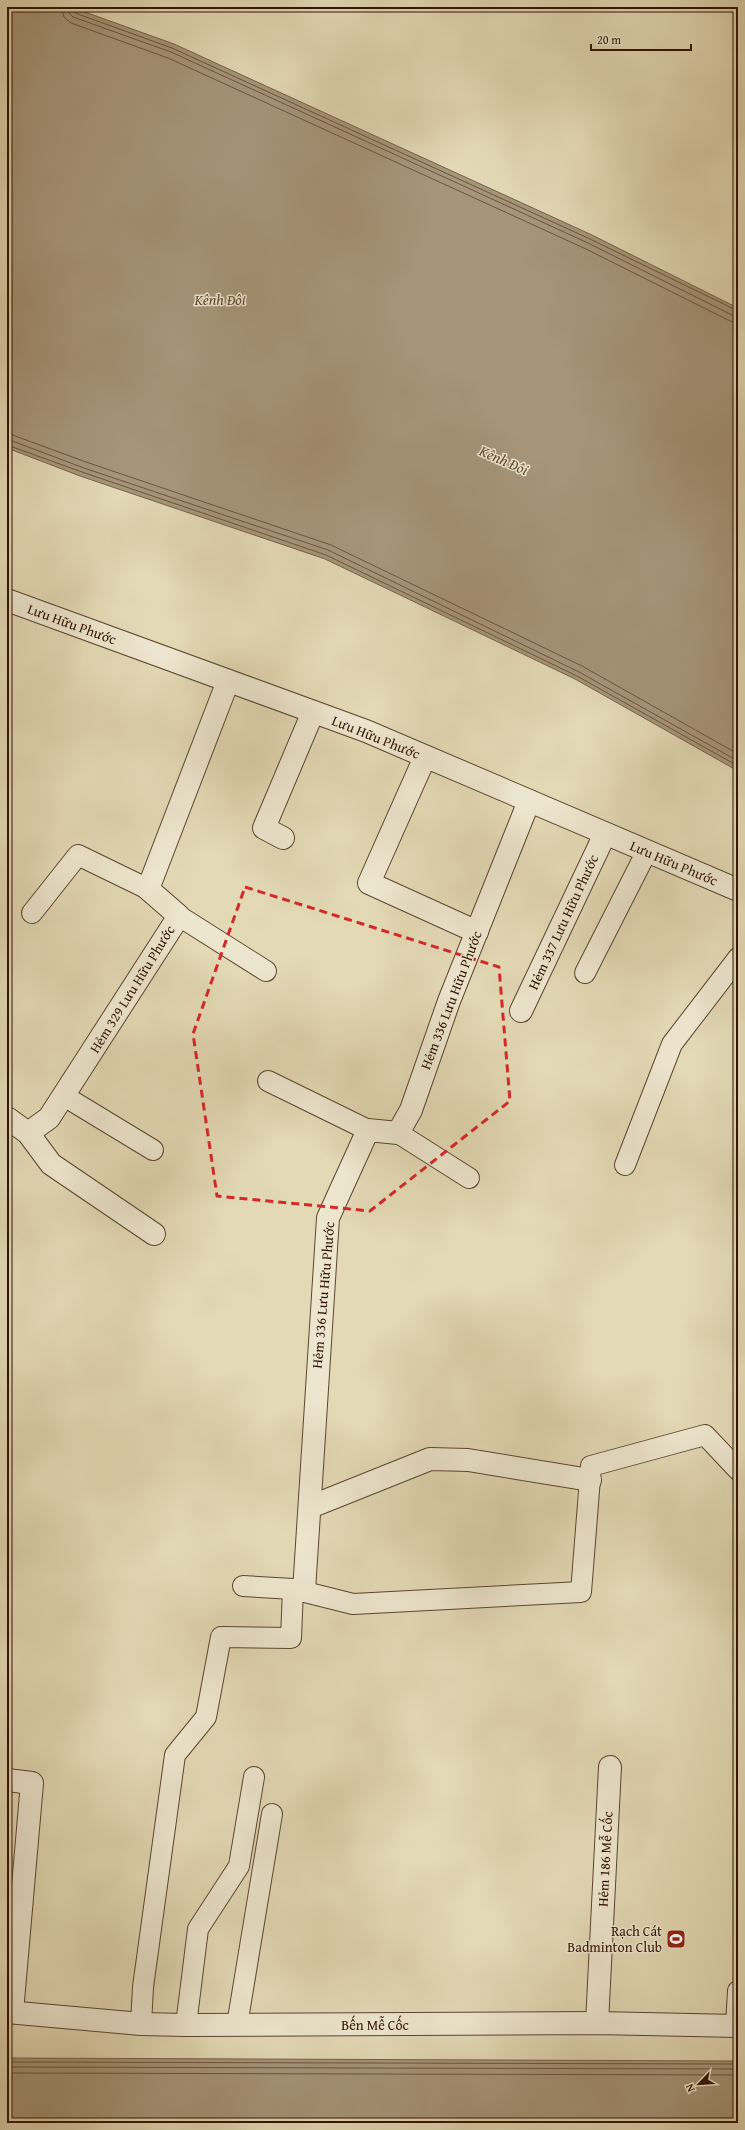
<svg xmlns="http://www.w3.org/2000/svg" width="745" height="2130" font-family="'Gentium Book Plus',serif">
<rect width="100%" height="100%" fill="#e3d9b5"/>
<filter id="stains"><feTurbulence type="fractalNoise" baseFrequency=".005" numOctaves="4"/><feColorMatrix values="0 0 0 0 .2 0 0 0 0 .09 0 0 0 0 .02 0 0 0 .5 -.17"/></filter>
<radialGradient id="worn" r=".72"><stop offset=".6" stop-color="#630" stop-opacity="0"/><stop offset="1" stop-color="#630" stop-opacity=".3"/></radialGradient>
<g fill="#a69579" stroke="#77614a">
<path d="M7 7H71L174 44 592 235 738 308V771L575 679 325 559 80 476 7 448Z"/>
<path d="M7 2058 738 2061V2123H7Z"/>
</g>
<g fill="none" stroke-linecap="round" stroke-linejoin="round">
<g stroke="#6c543e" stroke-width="1">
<path d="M61 7 64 17 71 23 168 58 586 249 730 321 738 323"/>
<path d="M67 7 69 13 73 17 171 52 588 243 732 315 738 317"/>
<path d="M72 7 75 13 172 48 590 239 738 311"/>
<path d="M7 433 86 462 331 545 582 666 738 754"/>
<path d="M7 439 84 468 328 550 579 672 738 761"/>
<path d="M7 445 82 472 326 555 577 676 738 766"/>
<path d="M7 2062 738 2064"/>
<path d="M7 2067 738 2069"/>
<path d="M7 2073 738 2075"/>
</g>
<g stroke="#5e4430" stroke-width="22">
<g id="service">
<path d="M32 913 78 855 148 889"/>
<path d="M179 916 266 971"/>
<path d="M585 973 647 851"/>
<path d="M268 1081 368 1130"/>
<path d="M64 1096 153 1150"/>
<path d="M398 1133 469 1178"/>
<path d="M625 1165 672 1044 738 958"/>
<path d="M243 1586 293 1589 353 1604 581 1592 591 1466 705 1435 738 1470"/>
<path d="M141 2024 143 1987 175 1755 206 1717 221 1637 291 1638 293 1589"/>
<path d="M186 2025 198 1929 239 1866 254 1777"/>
<path d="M237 2025 272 1814"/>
<path d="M736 2026 738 1991"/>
</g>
</g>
<g stroke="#5e4430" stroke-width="24">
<g id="minor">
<path d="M425 757 369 883 477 932"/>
<path d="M283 838 264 828 313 712"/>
<path d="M521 1011 605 834"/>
<path d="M7 1118 28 1133 49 1118 179 916 148 889 228 681"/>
<path d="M28 1133 51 1164 154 1234"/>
<path d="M310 1507 430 1459 468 1460 590 1480"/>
<path d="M304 1591 328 1218 368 1130 398 1133 411 1110 449 1001 529 801"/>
<path d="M7 1780 32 1783 12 2012"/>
<path d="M597 2023 610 1767"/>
</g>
</g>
<g stroke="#5e4430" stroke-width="24">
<g id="tertiary">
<path d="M7 600 366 731 738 890"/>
<path d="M7 2012 141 2024 186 2025 597 2023 738 2026"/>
</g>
</g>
<use href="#service" stroke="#ede6cf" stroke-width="20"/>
<use href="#minor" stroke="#ede6cf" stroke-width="22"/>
<use href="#tertiary" stroke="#ede6cf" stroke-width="22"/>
</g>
<path fill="none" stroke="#d62828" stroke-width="3" stroke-dasharray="8 5" stroke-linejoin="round" d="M245 887 499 967 510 1101 370 1211 217 1196 193 1034Z"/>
<defs>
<g id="stadium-square" transform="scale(1)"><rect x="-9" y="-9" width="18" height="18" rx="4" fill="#8f2418" stroke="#ede6cf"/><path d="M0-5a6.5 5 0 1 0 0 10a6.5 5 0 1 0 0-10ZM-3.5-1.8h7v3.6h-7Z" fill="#fff"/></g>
</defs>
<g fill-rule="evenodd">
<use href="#stadium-square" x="676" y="1939"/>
</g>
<g text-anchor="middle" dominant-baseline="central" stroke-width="3" stroke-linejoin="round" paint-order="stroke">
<g font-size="14" fill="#311204" stroke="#ede6cf">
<text transform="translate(72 624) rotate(20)">Lưu Hữu Phước</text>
<text transform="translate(376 737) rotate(22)">Lưu Hữu Phước</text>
<text transform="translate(674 863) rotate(23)">Lưu Hữu Phước</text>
<text transform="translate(563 922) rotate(-65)">Hẻm 337 Lưu Hữu Phước</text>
<text transform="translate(132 989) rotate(-58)">Hẻm 329 Lưu Hữu Phước</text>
<text transform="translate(451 1000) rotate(-69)">Hẻm 336 Lưu Hữu Phước</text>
<text transform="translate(323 1295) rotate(-85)">Hẻm 336 Lưu Hữu Phước</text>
<text transform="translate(605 1859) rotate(-87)">Hẻm 186 Mễ Cốc</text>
<text x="375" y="2025">Bến Mễ Cốc</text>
</g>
<g font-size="14" fill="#311204" stroke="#ede6cf" text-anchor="end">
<text x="662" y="1931">Rạch Cát<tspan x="662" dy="16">Badminton Club</tspan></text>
</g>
<g font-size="15" font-style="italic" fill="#604633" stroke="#ede6cf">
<text x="220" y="299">Kênh Đôi</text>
<text transform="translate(504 460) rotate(24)">Kênh Đôi</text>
</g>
</g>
<rect width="745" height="2130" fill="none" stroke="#e3d9b5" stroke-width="24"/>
<rect x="8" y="8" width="729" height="2114" fill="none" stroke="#311204" stroke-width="2"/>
<rect x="12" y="12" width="721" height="2106" fill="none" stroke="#311204"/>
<g transform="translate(699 2084) rotate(245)" stroke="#ede6cf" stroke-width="3" paint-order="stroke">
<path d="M0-3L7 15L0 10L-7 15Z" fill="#311204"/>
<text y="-6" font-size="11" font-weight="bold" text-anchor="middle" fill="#311204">N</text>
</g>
<path d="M591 44v6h100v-6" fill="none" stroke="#311204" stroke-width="2"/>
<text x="597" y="44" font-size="12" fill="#311204" stroke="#ede6cf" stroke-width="3" paint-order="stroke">20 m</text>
<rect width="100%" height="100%" filter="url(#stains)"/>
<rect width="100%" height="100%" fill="url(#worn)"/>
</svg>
